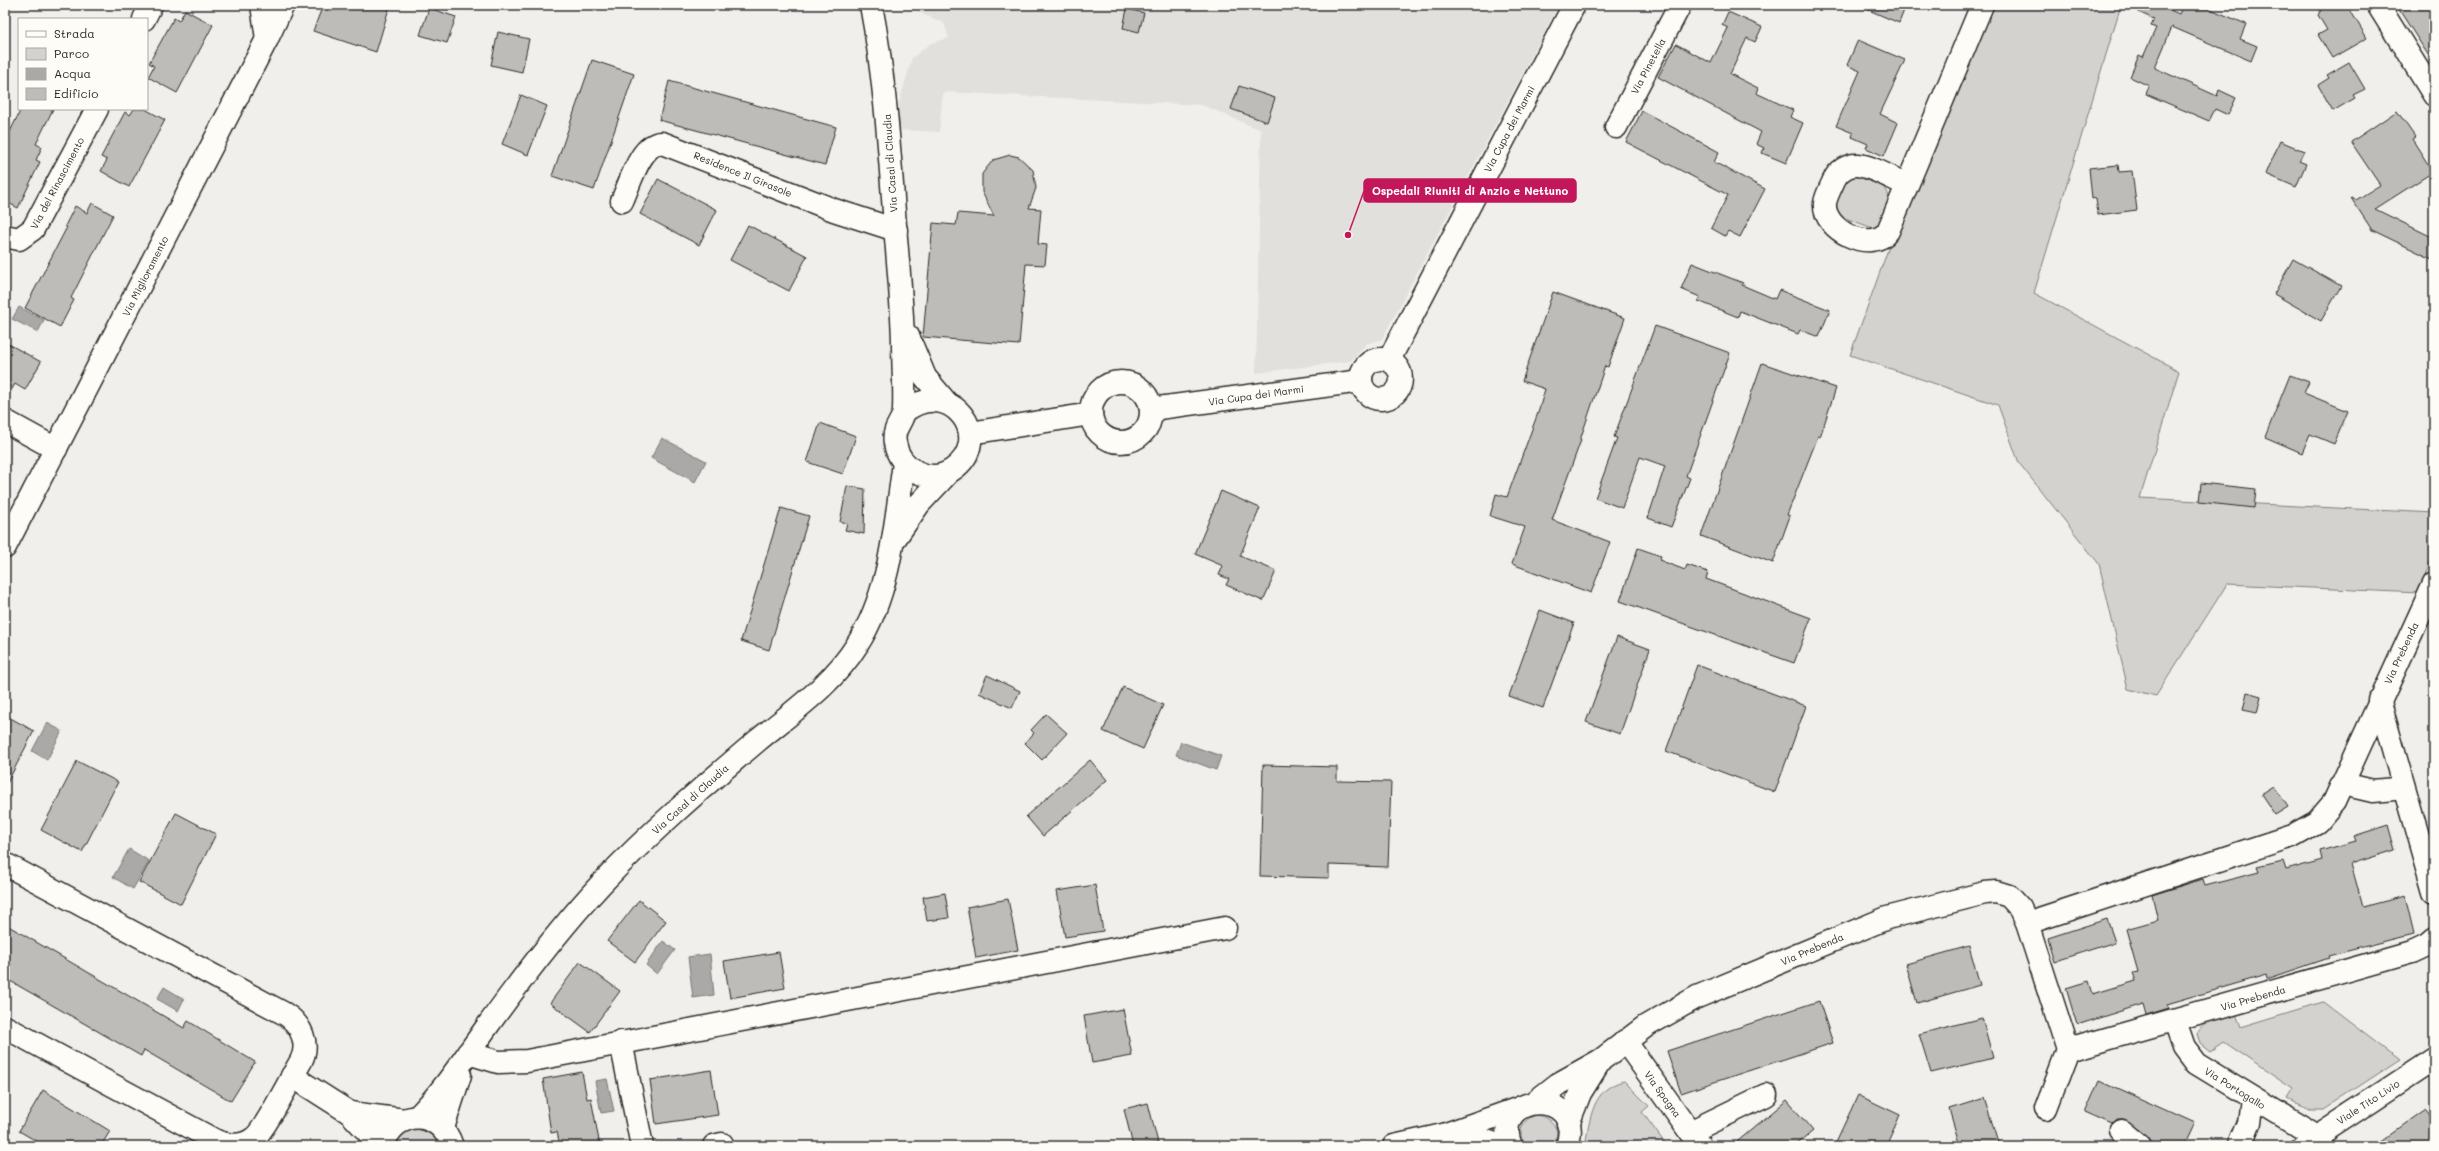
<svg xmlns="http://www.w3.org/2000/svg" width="2439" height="1151" font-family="Mali,sans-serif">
<rect width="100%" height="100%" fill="#f0efeb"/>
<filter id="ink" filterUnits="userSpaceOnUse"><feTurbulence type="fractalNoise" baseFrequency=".025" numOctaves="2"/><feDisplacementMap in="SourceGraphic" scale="8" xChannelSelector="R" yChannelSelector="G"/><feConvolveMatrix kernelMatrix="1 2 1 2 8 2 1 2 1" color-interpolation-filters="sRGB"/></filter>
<g filter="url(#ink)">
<path fill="#e1e0dc" d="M912 5H1559L1382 339 1366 344 1351 361 1256 373 1261 130 1202 105 943 92 939 132 899 130V103L912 58 931 43 949 38 944 23 920 13Z"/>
<g fill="#d3d2cf" stroke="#7f7e7d">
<path d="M1976 5H2121L2034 293 2179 371 2140 498 2434 513V551L2419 593 2227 584 2156 696 2128 689 2099 564 2019 463 1998 405 1850 355Z"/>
<path d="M1854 175C1877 185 1898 184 1884 213 1881 219 1880 225 1873 228L1837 215 1834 201 1845 179Z"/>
<path d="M2323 1002 2399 1060 2323 1110H2309L2287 1099 2293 1089 2223 1042 2210 1051 2200 1043 2197 1034C2207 1018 2218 1015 2235 1010L2241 1027Z"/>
<path d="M1624 1081 1649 1106 1642 1112 1667 1146H1585C1590 1119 1592 1088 1624 1081Z"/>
<path d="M1537 1115C1553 1117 1564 1133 1551 1146H1526C1515 1133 1523 1118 1537 1115Z"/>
<path d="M417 1129C427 1132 436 1135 440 1146H395C398 1135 407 1131 417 1129Z"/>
</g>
<g fill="#aaa9a7" stroke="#777775">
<path d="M19 307 44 320 38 332 12 319Z"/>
<path d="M662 438 706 461 695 482 651 458Z"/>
<path d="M47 723 62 731 47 760 32 751Z"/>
<path d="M1181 742 1221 756 1216 770 1176 755Z"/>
<path d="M129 849 149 861 133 889 113 877Z"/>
<path d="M663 941 675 950 657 974 646 965Z"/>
<path d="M710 954 714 995 693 998 688 957Z"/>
<path d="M164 987 184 999 178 1011 157 999Z"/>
<path d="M607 1079 614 1111 601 1113 595 1081Z"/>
</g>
<g fill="#bdbcb8" stroke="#2b2b2b">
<path d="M323 5H390L376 52 313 31Z"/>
<path d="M1857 5H1906L1899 23Z"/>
<path d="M2141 5H2159L2179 14 2183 5H2201L2246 24 2240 39 2257 46 2251 61 2172 27 2155 68 2217 96 2219 90 2236 98 2228 115 2215 109 2209 121 2146 94 2149 86 2130 77 2139 55 2143 57 2156 28 2151 26 2154 19 2138 12Z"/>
<path d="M2324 5H2347L2367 38 2332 58 2318 35 2327 30 2318 15Z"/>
<path d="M2396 5H2434V64Z"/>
<path d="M429 8 456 17 447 43 420 35Z"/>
<path d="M1127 9 1144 13 1139 32 1123 28Z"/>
<path d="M185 10 213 25 177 93 148 77 154 66 149 63 174 18 179 21Z"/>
<path d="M1728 12 1762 27 1755 42 1747 38 1730 74 1758 88 1756 93 1793 110 1790 117 1803 123 1786 163 1762 153 1764 148 1756 144 1761 132 1658 77 1676 44 1711 63 1728 28 1722 25Z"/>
<path d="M498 32 529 39 522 72 491 65Z"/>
<path d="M1858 40 1905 60 1880 114 1898 123 1884 156 1866 148 1868 144 1852 137 1853 133 1836 126 1860 71 1847 65Z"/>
<path d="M592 60 634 74 594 190 552 176Z"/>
<path d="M2349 62 2365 89 2353 95 2355 98 2333 111 2318 85 2329 78 2327 75Z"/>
<path d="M669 81 836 127 825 165 659 120Z"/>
<path d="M1239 86 1275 98 1267 122 1231 109Z"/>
<path d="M521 95 547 106 528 155 502 144Z"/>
<path d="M21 109H53L36 144 42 147 36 160 40 162 18 208 5 201V142Z"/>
<path d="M134 109H145L165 120 129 187 101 171 107 160 101 157 125 112 130 115Z"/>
<path d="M1642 111 1719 152 1714 162 1765 189 1740 237 1728 231 1725 236 1711 228 1728 195 1626 142Z"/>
<path d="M2397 111 2415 137 2412 139 2433 172 2375 209 2434 238V260L2372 230 2351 198 2356 200 2380 185 2351 142Z"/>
<path d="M2280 141 2304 151 2299 161 2306 164 2296 187 2266 174Z"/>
<path d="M1010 155 1019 157 1033 170 1036 188 1029 208 1041 209 1038 244 1047 245 1045 265 1026 264 1019 345 923 337 933 223 956 225 958 213 994 216 982 192V174L993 160Z"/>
<path d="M2118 165 2119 172 2132 171 2137 210 2098 215 2096 198 2092 199 2089 168Z"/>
<path d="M658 179 717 210 699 245 640 214Z"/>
<path d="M92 203 113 215 71 298 74 300 60 327 25 308 67 227 65 226 75 206 87 213Z"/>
<path d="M748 225 807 256 789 291 730 260Z"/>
<path d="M2293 259 2341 286 2321 321 2274 294Z"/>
<path d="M1692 263 1743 283 1742 285 1775 299 1779 290 1830 310 1819 337 1800 330 1798 334 1740 311 1738 317 1698 301 1700 297 1681 289Z"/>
<path d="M1553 292 1625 318 1608 367 1605 366 1580 440H1581L1552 520 1610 542 1591 593 1512 564 1525 527 1490 516 1496 494 1507 497 1539 410 1545 389 1522 381Z"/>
<path d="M1655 326 1730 353 1686 476 1690 478 1671 527 1648 518 1665 466 1640 457 1622 508 1595 498 1617 438 1614 437Z"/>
<path d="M5 342 41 362 25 390 15 384 5 401Z"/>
<path d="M1762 363 1836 388 1820 437 1818 436 1787 515 1790 516 1773 563 1701 536Z"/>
<path d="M2290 375 2309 382 2304 393 2348 411 2334 444 2310 434 2302 453 2265 437Z"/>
<path d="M820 423 856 436 843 474 807 462Z"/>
<path d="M2201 483 2256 489 2254 508 2199 502Z"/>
<path d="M847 486 865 489 864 534 845 530 847 524 840 522Z"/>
<path d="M1221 491 1260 508 1240 556 1276 571 1263 601 1226 585 1229 579 1219 575 1223 566 1195 554Z"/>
<path d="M781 508 809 516 769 650 741 641Z"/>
<path d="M1638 548 1661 556 1659 560 1685 570 1687 565 1708 572 1706 579 1811 618 1794 663 1620 601Z"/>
<path d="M1540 610 1574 623 1543 708 1509 696Z"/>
<path d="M1617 637 1650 649 1620 734 1586 722Z"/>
<path d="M1697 665 1806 706 1775 792 1666 751Z"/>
<path d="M987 675 1020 691 1012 708 979 693Z"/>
<path d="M1123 687 1163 705 1143 749 1103 731Z"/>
<path d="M2247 692 2261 696 2257 713 2243 710Z"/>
<path d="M1046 714 1067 733 1042 760 1025 743 1034 733 1031 730Z"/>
<path d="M5 715 34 731 5 787Z"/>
<path d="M1090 760 1107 780 1043 836 1026 816Z"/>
<path d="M77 761 118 782 82 852 41 830Z"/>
<path d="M1263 765 1337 767V781L1391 782 1388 867 1329 865V878L1260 876Z"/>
<path d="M2274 786 2288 807 2275 815 2261 794Z"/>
<path d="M176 813 216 834 181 904 139 882Z"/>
<path d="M2388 825 2395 850 2351 864 2363 907 2405 896 2414 934 2328 956 2329 958 2267 979 2266 975 2167 1004 2169 1008 2146 1015 2143 1004 2077 1025 2066 988 2089 981 2093 994 2136 981 2133 973 2138 972 2126 929 2158 920 2152 895 2203 879 2205 886 2259 872 2257 867 2283 861 2286 870 2322 860 2320 851 2356 841 2354 836Z"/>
<path d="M1095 885 1103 931 1065 937 1057 891Z"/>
<path d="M945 893 949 918 927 921 923 897Z"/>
<path d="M1008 899 1018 950 976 958 967 907Z"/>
<path d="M639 900 666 921 635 962 607 941Z"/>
<path d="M2107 919 2115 942 2055 961 2048 938Z"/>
<path d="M5 924 184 1028 188 1021 255 1062 231 1101 144 1050 141 1056 5 978Z"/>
<path d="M1969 946 1980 985 1917 1003 1906 964Z"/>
<path d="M779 952 785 988 730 998 724 961Z"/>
<path d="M580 962 620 991 590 1032 550 1003Z"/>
<path d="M1819 1001 1833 1043 1681 1093 1667 1051Z"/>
<path d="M1123 1009 1132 1056 1092 1063 1084 1016Z"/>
<path d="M1982 1018 1993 1058 1931 1073 1919 1034Z"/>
<path d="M711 1070 718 1115 656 1124 650 1080Z"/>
<path d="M582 1072 587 1099 591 1098 600 1146H560L557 1132 551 1133 543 1079Z"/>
<path d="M2099 1080 2194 1123 2183 1146H2160L2152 1142 2148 1136 2124 1119H2117L2112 1124 2085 1112Z"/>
<path d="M43 1090 110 1131 101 1146H45L19 1131Z"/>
<path d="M1858 1095 1900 1115 1886 1146H1834Z"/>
<path d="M1985 1098 2000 1146H1960L1949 1109Z"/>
<path d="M1787 1100 1813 1131 1795 1146H1732Z"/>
<path d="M1148 1103 1158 1143 1133 1146 1124 1109Z"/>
<path d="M2425 1109 2434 1121V1146H2373Z"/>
</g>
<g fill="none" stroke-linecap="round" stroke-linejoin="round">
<g stroke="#2b2b2b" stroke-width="25">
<g id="minor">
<path d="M262 5 267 39"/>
<path d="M2378 5 2434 95"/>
<path d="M144 19 151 5"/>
<path d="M1616 127 1680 5"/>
<path d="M1907 185C1893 179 1874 167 1858 165 1848 164 1838 171 1834 180 1831 187 1826 196 1825 203 1822 230 1872 254 1888 231L1982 5"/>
<path d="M622 201C630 184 640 143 662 143L834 210 896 230"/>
<path d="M5 236 19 239 33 229 97 109"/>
<circle cx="1381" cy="379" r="20"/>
<path d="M1389 360 1574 5"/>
<circle cx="1121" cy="412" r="30"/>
<path d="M1151 409 1361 381"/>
<path d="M5 421 56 449"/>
<path d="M970 433 1091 414"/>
<path d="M5 547 267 39 283 5"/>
<path d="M2379 700 2434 892"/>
<path d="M2343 784 2373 791 2404 788"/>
<path d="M5 864 285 1014C301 1024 310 1044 301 1061 292 1076 265 1130 254 1138 243 1147 229 1146 216 1141L5 1027"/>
<path d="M2175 1021 2184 1047 2196 1063 2316 1136"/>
<path d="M1625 1041 1700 1146"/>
<path d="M621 1042 642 1146"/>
<path d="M2068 1050 2412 952 2427 945 2434 939"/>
<path d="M468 1053 498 1062 527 1061 1225 928"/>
<path d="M292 1076 350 1113 381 1146"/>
<path d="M1535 1102 1558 1084 1601 1060 1646 1026 1697 997 1887 918 1985 893 1996 892 2009 896 2020 908 2027 923"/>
<path d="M2046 1108 2068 1050 2027 923 2292 836 2317 822 2334 802 2434 584"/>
<path d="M350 1113 405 1120"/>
<path d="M1568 1124 1580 1093 1600 1061"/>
<path d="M2122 1131 2140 1146"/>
<path d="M1690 1132 1766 1095"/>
<path d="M1448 1135 1474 1137 1501 1146"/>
<path d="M714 1146 722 1144"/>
<path d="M1394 1146 1443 1135 1522 1107"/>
<path d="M1511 1146C1488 1091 1587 1087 1567 1146"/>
<path d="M2240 1146 2249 1124 2252 1099"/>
<path d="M2302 1146 2434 1059"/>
</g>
</g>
<g stroke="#2b2b2b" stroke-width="25">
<g id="tertiary">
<path d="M871 5C884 73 889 142 894 212 897 255 902 298 903 342 903 364 905 387 904 410 904 421 892 427 895 443 899 469 930 485 952 470 997 439 950 375 904 412"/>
<path d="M908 336 925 377 946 402"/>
<path d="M896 537 919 504 949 472"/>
<path d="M417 1117C444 1090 464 1059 486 1028 522 978 560 928 602 883 650 832 704 786 757 741 792 712 833 684 857 645 891 592 895 524 904 463"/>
<path d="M443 1128 460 1075"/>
<path d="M383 1146C394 1108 440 1108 452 1146"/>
</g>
</g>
<use href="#minor" stroke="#fdfcf7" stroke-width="22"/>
<use href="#tertiary" stroke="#fdfcf7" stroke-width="22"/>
</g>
</g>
<g text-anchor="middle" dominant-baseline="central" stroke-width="4" stroke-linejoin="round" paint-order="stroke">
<g font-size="10" fill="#2b2b2b" stroke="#fdfcf7">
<text transform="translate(1648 66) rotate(-62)">Via Pinetella</text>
<text transform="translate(1509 129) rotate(-62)">Via Cupa dei Marmi</text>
<text transform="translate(890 163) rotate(-94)">Via Casal di Claudia</text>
<text transform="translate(743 174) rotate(22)">Residence Il Girasole</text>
<text transform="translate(57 183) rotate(-62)">Via del Rinascimento</text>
<text transform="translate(145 276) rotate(-63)">Via Miglioramento</text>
<text transform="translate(1256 395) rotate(-8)">Via Cupa dei Marmi</text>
<text transform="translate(2401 653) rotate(-65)">Via Prebenda</text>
<text transform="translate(690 799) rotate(-42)">Via Casal di Claudia</text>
<text transform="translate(1812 949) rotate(-23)">Via Prebenda</text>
<text transform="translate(2253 998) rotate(-16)">Via Prebenda</text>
<text transform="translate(2235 1088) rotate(32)">Via Portogallo</text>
<text transform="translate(1663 1094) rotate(54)">Via Spagna</text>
<text transform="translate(2368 1102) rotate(-33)">Viale Tito Livio</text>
</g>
</g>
<path fill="none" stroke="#c2185b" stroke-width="1.5" d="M1348 235L1364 191"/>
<circle fill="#c2185b" stroke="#fdfcf7" stroke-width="1.5" cx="1348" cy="235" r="4"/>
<rect fill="#c2185b" stroke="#c2185b" stroke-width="1.5" x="1364" y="179" width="212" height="23" rx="4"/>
<g font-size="11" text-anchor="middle" font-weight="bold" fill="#fff">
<text x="1470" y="195">Ospedali Riuniti di Anzio e Nettuno</text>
</g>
<rect width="2439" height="1151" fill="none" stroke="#fdfcf7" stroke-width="20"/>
<rect x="10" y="10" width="2419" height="1131" fill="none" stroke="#2b2b2b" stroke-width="1.5" filter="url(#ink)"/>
<rect x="18" y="18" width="130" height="92" fill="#fdfcf7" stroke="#a9a8a5"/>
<rect x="26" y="31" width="20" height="6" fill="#fdfcf7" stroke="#a9a8a5"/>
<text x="54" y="38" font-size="12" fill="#2b2b2b">Strada</text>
<rect x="26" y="48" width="20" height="12" fill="#d3d2cf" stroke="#a9a8a5"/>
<text x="54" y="58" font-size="12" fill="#2b2b2b">Parco</text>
<rect x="26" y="68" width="20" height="12" fill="#aaa9a7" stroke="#a9a8a5"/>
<text x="54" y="78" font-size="12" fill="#2b2b2b">Acqua</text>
<rect x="26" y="88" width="20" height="12" fill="#bdbcb8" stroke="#a9a8a5"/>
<text x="54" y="98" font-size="12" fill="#2b2b2b">Edificio</text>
</svg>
